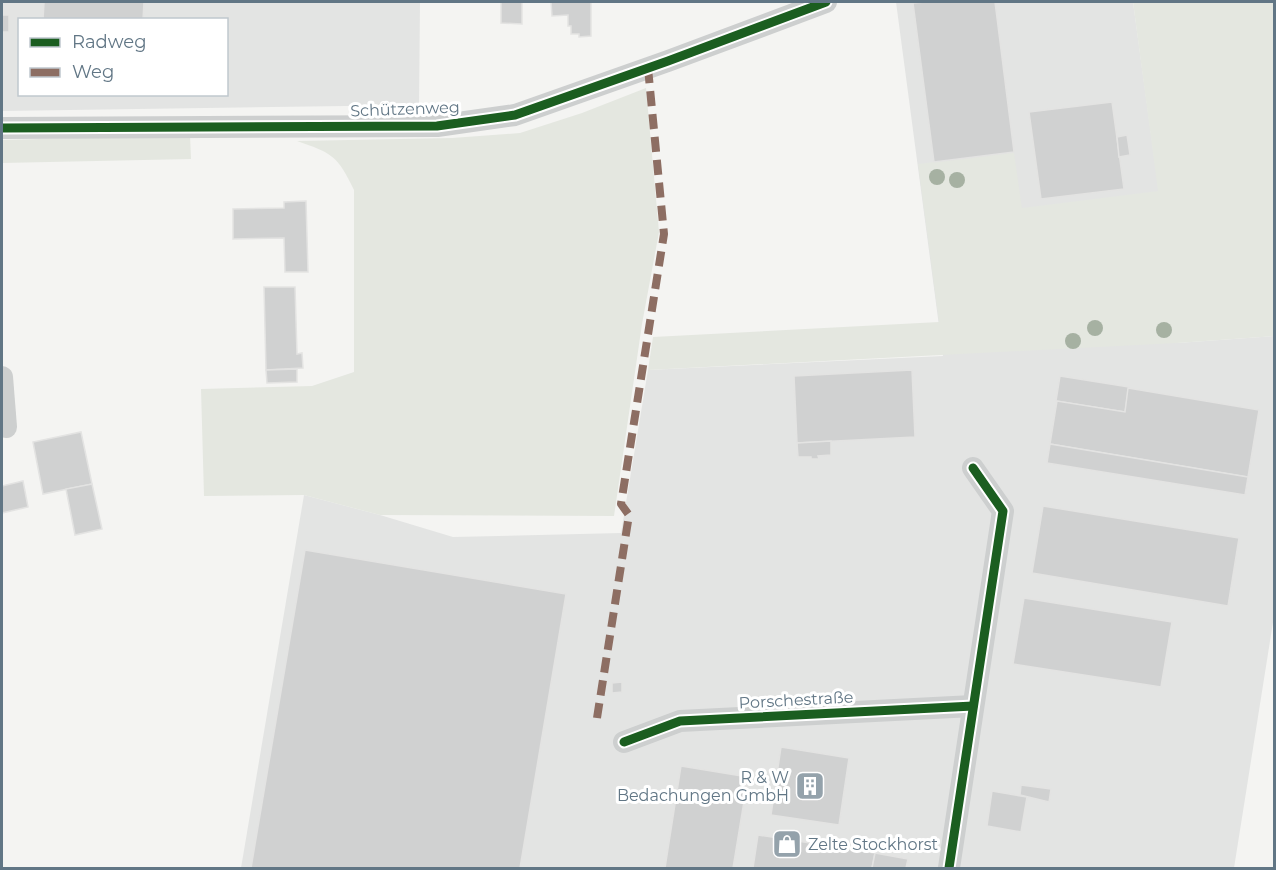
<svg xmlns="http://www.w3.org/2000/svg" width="1276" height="870" font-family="Montserrat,sans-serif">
<rect width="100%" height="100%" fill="#f4f4f2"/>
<g fill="#e3e4e3" fill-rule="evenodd">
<path d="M2 2H420L419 105 2 111ZM20 20H226V94H20Z"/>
<path d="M896 2H1133L1175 310 1177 343 1274 336V616L1234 868H241L304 495 380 515 453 537 621 533 648 370 943 356Z"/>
</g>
<g fill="#e4e7e0">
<path d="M1133 2H1274V336L1177 343 648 370 653 337 939 322 918 164 1014 152 1022 208 1158 191Z"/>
<path d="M646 88 659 232 642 324 614 516 380 515 304 495 204 496 201 389 312 386 354 372V190C338 156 332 153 297 141L452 138 520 133 582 113Z"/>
<path d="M190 135 191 159 2 163V140Z"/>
</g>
<g fill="#d0d1d1" stroke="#e3e3e2" stroke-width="1.5">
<path d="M44 2H144L143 20H43Z"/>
<path d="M501 2H522V24L501 23Z"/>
<path d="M551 2H591V36L579 37V34H571V26H568V15L552 16Z"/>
<path d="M925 2H995L1014 152 934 162 913 3Z"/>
<rect x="2" y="15" width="7" height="17"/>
<path d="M1112 102 1124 189 1041 199 1029 112Z"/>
<path d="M1127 135 1130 155 1119 157 1117 137Z"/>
<path d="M306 201 308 272H285L284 238 233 239V209L284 208V202Z"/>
<path d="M264 287H295L297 354 302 353 303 368 266 370Z"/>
<path d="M297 369V382L267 383 266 370Z"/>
<path d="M912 370 915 437 797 443 794 376Z"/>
<path d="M1060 376 1129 387 1125 412 1056 401Z"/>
<path d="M1128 388 1259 410 1248 477 1050 444 1057 401 1125 412Z"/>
<path d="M81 432 92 484 43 494 33 442Z"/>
<path d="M831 441V455L818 456 819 459H811V457H798L797 443Z"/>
<path d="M1050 444 1248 477 1245 495 1047 463Z"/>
<path d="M23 481 28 507 2 513V486Z"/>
<path d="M92 484 102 529 75 535 66 489Z"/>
<path d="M1043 506 1239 538 1228 606 1032 573Z"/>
<path d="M305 550 566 594 520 868H251Z"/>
<path d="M1024 598 1172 622 1161 687 1013 664Z"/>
<path d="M622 682V692L612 693V683Z"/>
<path d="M781 747 849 758 839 825 771 815Z"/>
<path d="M681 766 748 777 733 868H665Z"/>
<path d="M1021 785 1051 789 1049 802 1020 795Z"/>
<path d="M992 791 1027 797 1021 832 987 826Z"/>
<path d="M758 835 875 853 872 868H753Z"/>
<path d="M875 853 908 859 906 868H872Z"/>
</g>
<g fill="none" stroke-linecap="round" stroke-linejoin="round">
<g stroke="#cdcfcf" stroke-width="22">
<path d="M2 128 437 126 515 115 668 61 826 2"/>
<path d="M2 377 6 427"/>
<path d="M624 742 680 721 973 706"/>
<path d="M949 868 1003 511 973 468"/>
</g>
<path stroke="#8d6e63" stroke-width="8" stroke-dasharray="15 8" stroke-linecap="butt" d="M597 718 629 515 621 504 664 234 648 68"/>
<g stroke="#fff" stroke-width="13">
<g id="cycleway">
<path d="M2 128 437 126 515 115 668 61 826 2"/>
<path d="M624 742 680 721 973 706"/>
<path d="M949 868 1003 511 973 468"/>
</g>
</g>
<use href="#cycleway" stroke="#1b5e20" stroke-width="9"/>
</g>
<g fill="#a6b1a2">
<circle cx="937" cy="177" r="8"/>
<circle cx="957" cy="180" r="8"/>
<circle cx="1095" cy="328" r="8"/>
<circle cx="1164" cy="330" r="8"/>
<circle cx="1073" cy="341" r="8"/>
</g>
<defs>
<g id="building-square" transform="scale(1.5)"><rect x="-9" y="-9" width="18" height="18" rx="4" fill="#94a2ab" stroke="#fff"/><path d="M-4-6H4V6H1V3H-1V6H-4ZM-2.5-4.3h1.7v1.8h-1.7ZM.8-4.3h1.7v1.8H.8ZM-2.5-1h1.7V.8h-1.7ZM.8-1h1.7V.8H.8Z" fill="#fff"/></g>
<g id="shop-square" transform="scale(1.5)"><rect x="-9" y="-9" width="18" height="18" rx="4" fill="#94a2ab" stroke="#fff"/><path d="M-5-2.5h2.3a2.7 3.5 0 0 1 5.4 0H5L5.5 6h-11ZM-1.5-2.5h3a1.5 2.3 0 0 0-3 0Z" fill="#fff"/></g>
</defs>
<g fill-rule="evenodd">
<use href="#building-square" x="810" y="786"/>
<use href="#shop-square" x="787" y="844"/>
</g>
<g text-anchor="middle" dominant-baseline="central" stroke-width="6" stroke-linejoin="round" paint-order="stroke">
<g font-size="16" fill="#617685" stroke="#fff">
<text transform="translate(405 109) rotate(-2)">Schützenweg</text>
<text transform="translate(796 700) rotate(-3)">Porschestraße</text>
</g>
<g font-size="16" fill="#617685" stroke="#fff" text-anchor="end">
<text x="789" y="777">R &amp; W<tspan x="789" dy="18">Bedachungen GmbH</tspan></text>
<text x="808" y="844" text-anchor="start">Zelte Stockhorst</text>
</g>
</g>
<rect width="1276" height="870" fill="none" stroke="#617685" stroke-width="6"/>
<rect x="18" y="18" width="210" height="78" fill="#ffffff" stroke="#c0c8ce" stroke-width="1.5"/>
<rect x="30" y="38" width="30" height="9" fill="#1b5e20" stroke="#c0c8ce" stroke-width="1.5"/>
<text x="72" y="48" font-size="18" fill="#617685">Radweg</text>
<rect x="30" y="68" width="30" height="9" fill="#8d6e63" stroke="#c0c8ce" stroke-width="1.5"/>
<text x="72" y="78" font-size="18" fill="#617685">Weg</text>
</svg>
